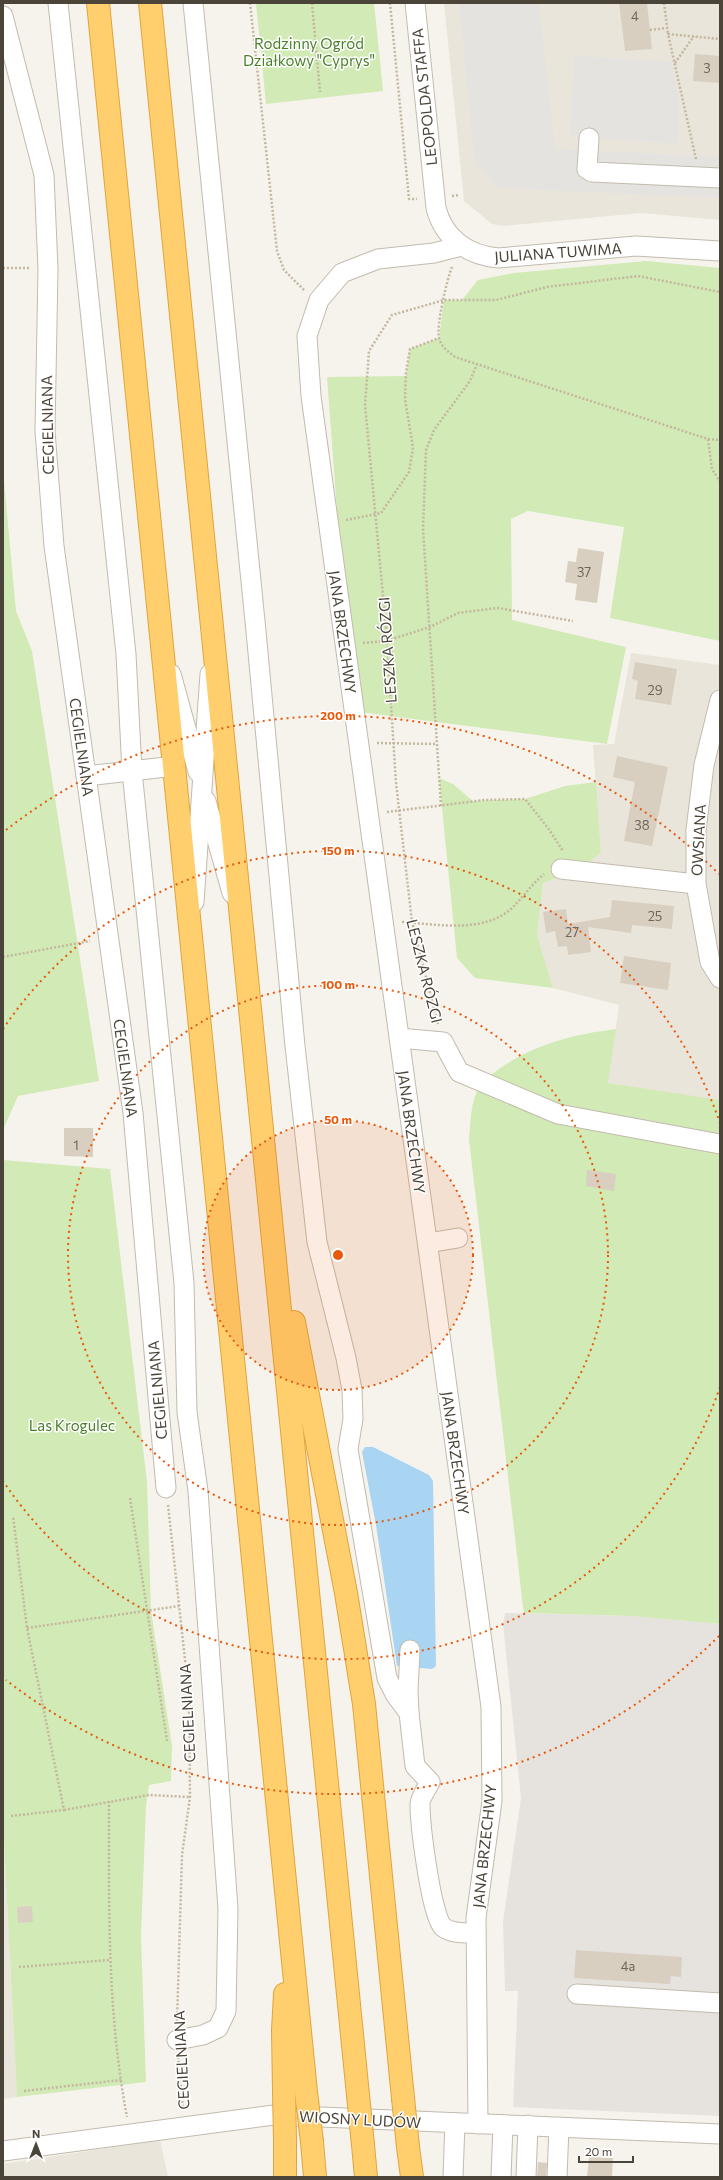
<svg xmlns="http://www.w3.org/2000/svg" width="723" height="2180" font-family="Commissioner,sans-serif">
<rect width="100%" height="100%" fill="#f6f3ec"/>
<g fill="#eae5da">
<path d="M444 3H720V220L641 213 503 226 492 224 464 201Z"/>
<path d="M631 653 720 665V1101L608 1083 619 1005 553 988 537 935 543 883 576 871 601 853 593 745 614 744Z"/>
<path d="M3 1821 17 2097 3 2099Z"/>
<path d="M160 2140 168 2177H3V2164Z"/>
</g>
<path fill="#e6e2dd" d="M505 1613 632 1616 720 1624V2116L513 2107 518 1991H505L503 1922 521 1798 503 1624Z"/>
<g fill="#d2eab5">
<path d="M256 3H374L383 91 266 104Z"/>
<path d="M646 261 720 268V641L610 618 624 527 528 511 511 519 512 620 626 647 607 744 352 711 327 377 406 376 410 349 439 338 444 300H462L478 280 514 273Z"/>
<path d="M3 470 16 611 32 651 99 1081 18 1096 3 1130Z"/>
<path d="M439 778 453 784 473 801 525 799 565 786 596 782 601 853 576 871 543 883 537 935 553 988 475 978 457 958Z"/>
<path d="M616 1029 608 1083 720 1100V1624L632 1616 524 1613 523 1607 469 1139C471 1120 470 1099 482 1083 485 1078 492 1075 496 1071 534 1044 571 1035 616 1029Z"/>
<path d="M3 1160 110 1169 147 1482 151 1611 172 1746 171 1781 149 1785 146 1806 141 1936 146 2082 17 2097 3 1821Z"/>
</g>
<g fill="#e5e3e0">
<path d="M459 3H539L555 149 720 157V198L499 188 477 165 474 156Z"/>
<path d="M574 56 672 62 679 99 678 144 570 137Z"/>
</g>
<path fill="#a9d4f2" d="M365 1447H373L429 1475 433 1481 436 1666 432 1669 397 1666 376 1525 362 1452Z"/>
<g fill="#d8cfc1">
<path d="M619 3H647L652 49 625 51Z"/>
<path d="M695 54 720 56V83L693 81Z"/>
<path d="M578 548 604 552 597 603 575 600 577 584 565 582 568 561 576 562Z"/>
<path d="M635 662 677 669 671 705 635 699 638 681 632 679Z"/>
<path d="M617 756 668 767 652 846 624 841 635 782 613 777Z"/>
<path d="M612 900 674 906 672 929 632 925 631 933 588 927 591 952 568 955 567 946 558 947 555 931 546 933 543 912 566 909 568 924 610 917Z"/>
<path d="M624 956 671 963 668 990 620 983Z"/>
<path d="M64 1128H93V1157L64 1156Z"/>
<path d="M587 1170 616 1174 614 1191 586 1186Z"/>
<path d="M32 1906 33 1922 18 1923 17 1907Z"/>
<path d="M576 1950 682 1957 681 1977 671 1976 670 1984 574 1978Z"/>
<path d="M589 2157 613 2158 612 2177H587Z"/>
<path d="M538 2162 547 2163 546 2177H537Z"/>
</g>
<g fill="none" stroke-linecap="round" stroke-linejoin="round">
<g stroke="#c2bbae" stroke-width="21">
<g id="minor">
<path d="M58 3 126 654 132 771 184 1283 187 1412 198 1491 228 1909 226 2011 218 2028 203 2035 177 2040"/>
<path d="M193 3 255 621 295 1046 317 1242 346 1358 352 1390 353 1419 348 1449 387 1678 395 1694 409 1713 415 1766 430 1782C427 1788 420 1798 420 1804 420 1824 431 1916 443 1927 452 1934 466 1933 476 1933"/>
<path d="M415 3 436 208C444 239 468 255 498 258L636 246 720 251"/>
<path d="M3 16 44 175 48 269 45 431 54 546 133 1113 166 1488"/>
<path d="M589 138 587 169 592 172 720 178"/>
<path d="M461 246 434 253 378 259 342 273 319 300 307 336 311 396 491 1707 492 1801 476 1918 478 2124"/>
<path d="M171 674 198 772"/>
<path d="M720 700 704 765 696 830V884L710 962 720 978"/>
<path d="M86 776 175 766"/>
<path d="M206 801 232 893"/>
<path d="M561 869 696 884"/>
<path d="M194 902 210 674"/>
<path d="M399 1038 443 1042 459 1072 558 1114 720 1144"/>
<path d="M428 1243 458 1238"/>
<path d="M409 1713 408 1691 410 1650"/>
<path d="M577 1994 720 2003"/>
<path d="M3 2151 274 2115 720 2134"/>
<path d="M453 2177 455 2123"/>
<path d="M501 2177 503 2125"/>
<path d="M526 2177 528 2125"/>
<path d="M557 2177 559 2127"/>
</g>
</g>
<g stroke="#e0a43c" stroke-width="24">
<g id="highway">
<path d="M98 3 306 2092"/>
<path d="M150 3 358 2095"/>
<path d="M294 1322 346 1593 364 1704 403 2098"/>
<path d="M284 2091 283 2030 285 1994"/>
<path d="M285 2140V2177"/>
<path d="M312 2142 315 2177"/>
<path d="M363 2145 366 2177"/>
<path d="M408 2147 412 2177"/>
</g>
</g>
<g stroke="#c4b79f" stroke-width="2.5" stroke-dasharray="2 2" stroke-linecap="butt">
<path d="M250 3 277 251 284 270 304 290"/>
<path d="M312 3 320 92"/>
<path d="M390 3 409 199H417"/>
<path d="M664 3 668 34"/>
<path d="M650 30 667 28"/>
<path d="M675 63 694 36"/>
<path d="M696 159 668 34 720 39"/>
<path d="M452 196 459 195"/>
<path d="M452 267C447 279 436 326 439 338 441 347 449 352 455 357L708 439 712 469 720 482"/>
<path d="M3 268H30"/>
<path d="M708 439 720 440"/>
<path d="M346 520 381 513 409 472 413 448 405 399 406 372 410 349 439 338"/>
<path d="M363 643 386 641 430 627 458 613 498 608 573 621"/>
<path d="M377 743 437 744"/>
<path d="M441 806 423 529 426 450 434 430 470 381 477 364"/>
<path d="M387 812 485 800 525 799 548 828 563 851"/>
<path d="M402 922C436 924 484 934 512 908 523 897 532 884 544 874"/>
<path d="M3 957 90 941"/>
<path d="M438 1024 412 922 396 783 386 627 365 405 369 351 392 315 444 300H496L547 287 638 276 720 292"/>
<path d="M130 1498 167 1741"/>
<path d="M168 1505 189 1696 190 1797 182 1855 177 2022"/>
<path d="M27 1628 179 1606"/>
<path d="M109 1801C109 1907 107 2012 127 2117"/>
<path d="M64 1810 149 1795 190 1797"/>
<path d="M11 1816 64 1810 27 1628 13 1516"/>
<path d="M19 1967 109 1960"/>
<path d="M178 2057 183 2110"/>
<path d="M24 2091 121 2080"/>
</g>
<use href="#minor" stroke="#fff" stroke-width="19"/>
<use href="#highway" stroke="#ffcf6e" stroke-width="22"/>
<g stroke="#e0a43c" stroke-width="24" stroke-linecap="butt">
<g id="highway-bridge">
<path d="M284 2091 285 2140"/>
<path d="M306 2092 312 2142"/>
<path d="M358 2095 363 2145"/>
<path d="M403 2098 408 2147"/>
</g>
</g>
<use href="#highway-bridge" stroke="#ffcf6e" stroke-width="22"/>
</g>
<circle cx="338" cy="1255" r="135" fill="#e8590c" fill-opacity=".12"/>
<g fill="none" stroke="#e8590c" stroke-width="2" stroke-dasharray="2 4">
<circle cx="338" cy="1255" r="135"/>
<circle cx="338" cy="1255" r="270"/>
<path d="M720 1387A404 404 0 0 1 3 1481M3 1029A404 404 0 0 1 720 1123"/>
<path d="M719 1636A539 539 0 0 1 6 1680M6 830A539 539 0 0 1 719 874"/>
</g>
<g text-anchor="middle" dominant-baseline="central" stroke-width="3" stroke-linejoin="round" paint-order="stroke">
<g font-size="13" fill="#6e675b">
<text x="635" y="16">4</text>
<text x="707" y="68">3</text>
<text x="584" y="572">37</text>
<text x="655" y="690">29</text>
<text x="642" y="825">38</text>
<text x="655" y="916">25</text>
<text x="572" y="932">27</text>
<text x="76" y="1145">1</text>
<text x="628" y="1966">4a</text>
</g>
<g font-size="15" fill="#4a7f2a" stroke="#fff">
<text x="309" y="43">Rodzinny Ogród<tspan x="309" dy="17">Działkowy "Cyprys"</tspan></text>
<text x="72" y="1425">Las Krogulec</text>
</g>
<g font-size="15" fill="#4b4439" stroke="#fff">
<text transform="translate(424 97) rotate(-96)">LEOPOLDA STAFFA</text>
<text transform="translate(558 252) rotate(-4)">JULIANA TUWIMA</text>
<text transform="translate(47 425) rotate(-91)">CEGIELNIANA</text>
<text transform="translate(343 632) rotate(82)">JANA BRZECHWY</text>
<text transform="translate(387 650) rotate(-94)">LESZKA RÓZGI</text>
<text transform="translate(82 747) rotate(82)">CEGIELNIANA</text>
<text transform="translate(698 840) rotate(-87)">OWSIANA</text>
<text transform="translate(425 971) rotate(76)">LESZKA RÓZGI</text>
<text transform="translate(126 1068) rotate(82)">CEGIELNIANA</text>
<text transform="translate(412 1132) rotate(82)">JANA BRZECHWY</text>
<text transform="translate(157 1390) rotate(-95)">CEGIELNIANA</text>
<text transform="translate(456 1453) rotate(82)">JANA BRZECHWY</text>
<text transform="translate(187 1713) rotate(-93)">CEGIELNIANA</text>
<text transform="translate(484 1846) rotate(-84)">JANA BRZECHWY</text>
<text transform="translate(181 2060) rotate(-93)">CEGIELNIANA</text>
<text transform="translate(360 2119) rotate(3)">WIOSNY LUDÓW</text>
</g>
</g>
<circle cx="338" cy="1255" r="6" fill="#e8590c" stroke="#fff" stroke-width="2"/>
<g font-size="12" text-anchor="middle" font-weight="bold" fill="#e8590c" stroke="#fff" stroke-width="3" stroke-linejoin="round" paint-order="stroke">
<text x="338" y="720">200 m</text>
<text x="338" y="855">150 m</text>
<text x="338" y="989">100 m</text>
<text x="338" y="1124">50 m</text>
</g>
<rect width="723" height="2180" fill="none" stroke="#4b4439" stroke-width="8"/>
<g transform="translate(36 2144)" stroke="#ffffff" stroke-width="3" paint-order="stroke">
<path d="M0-3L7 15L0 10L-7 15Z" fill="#4b4439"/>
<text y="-6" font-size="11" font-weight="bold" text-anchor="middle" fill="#4b4439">N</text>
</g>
<path d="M579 2156v6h54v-6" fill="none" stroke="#4b4439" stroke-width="2"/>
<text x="585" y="2156" font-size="12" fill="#4b4439" stroke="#ffffff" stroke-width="3" paint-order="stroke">20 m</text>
</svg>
